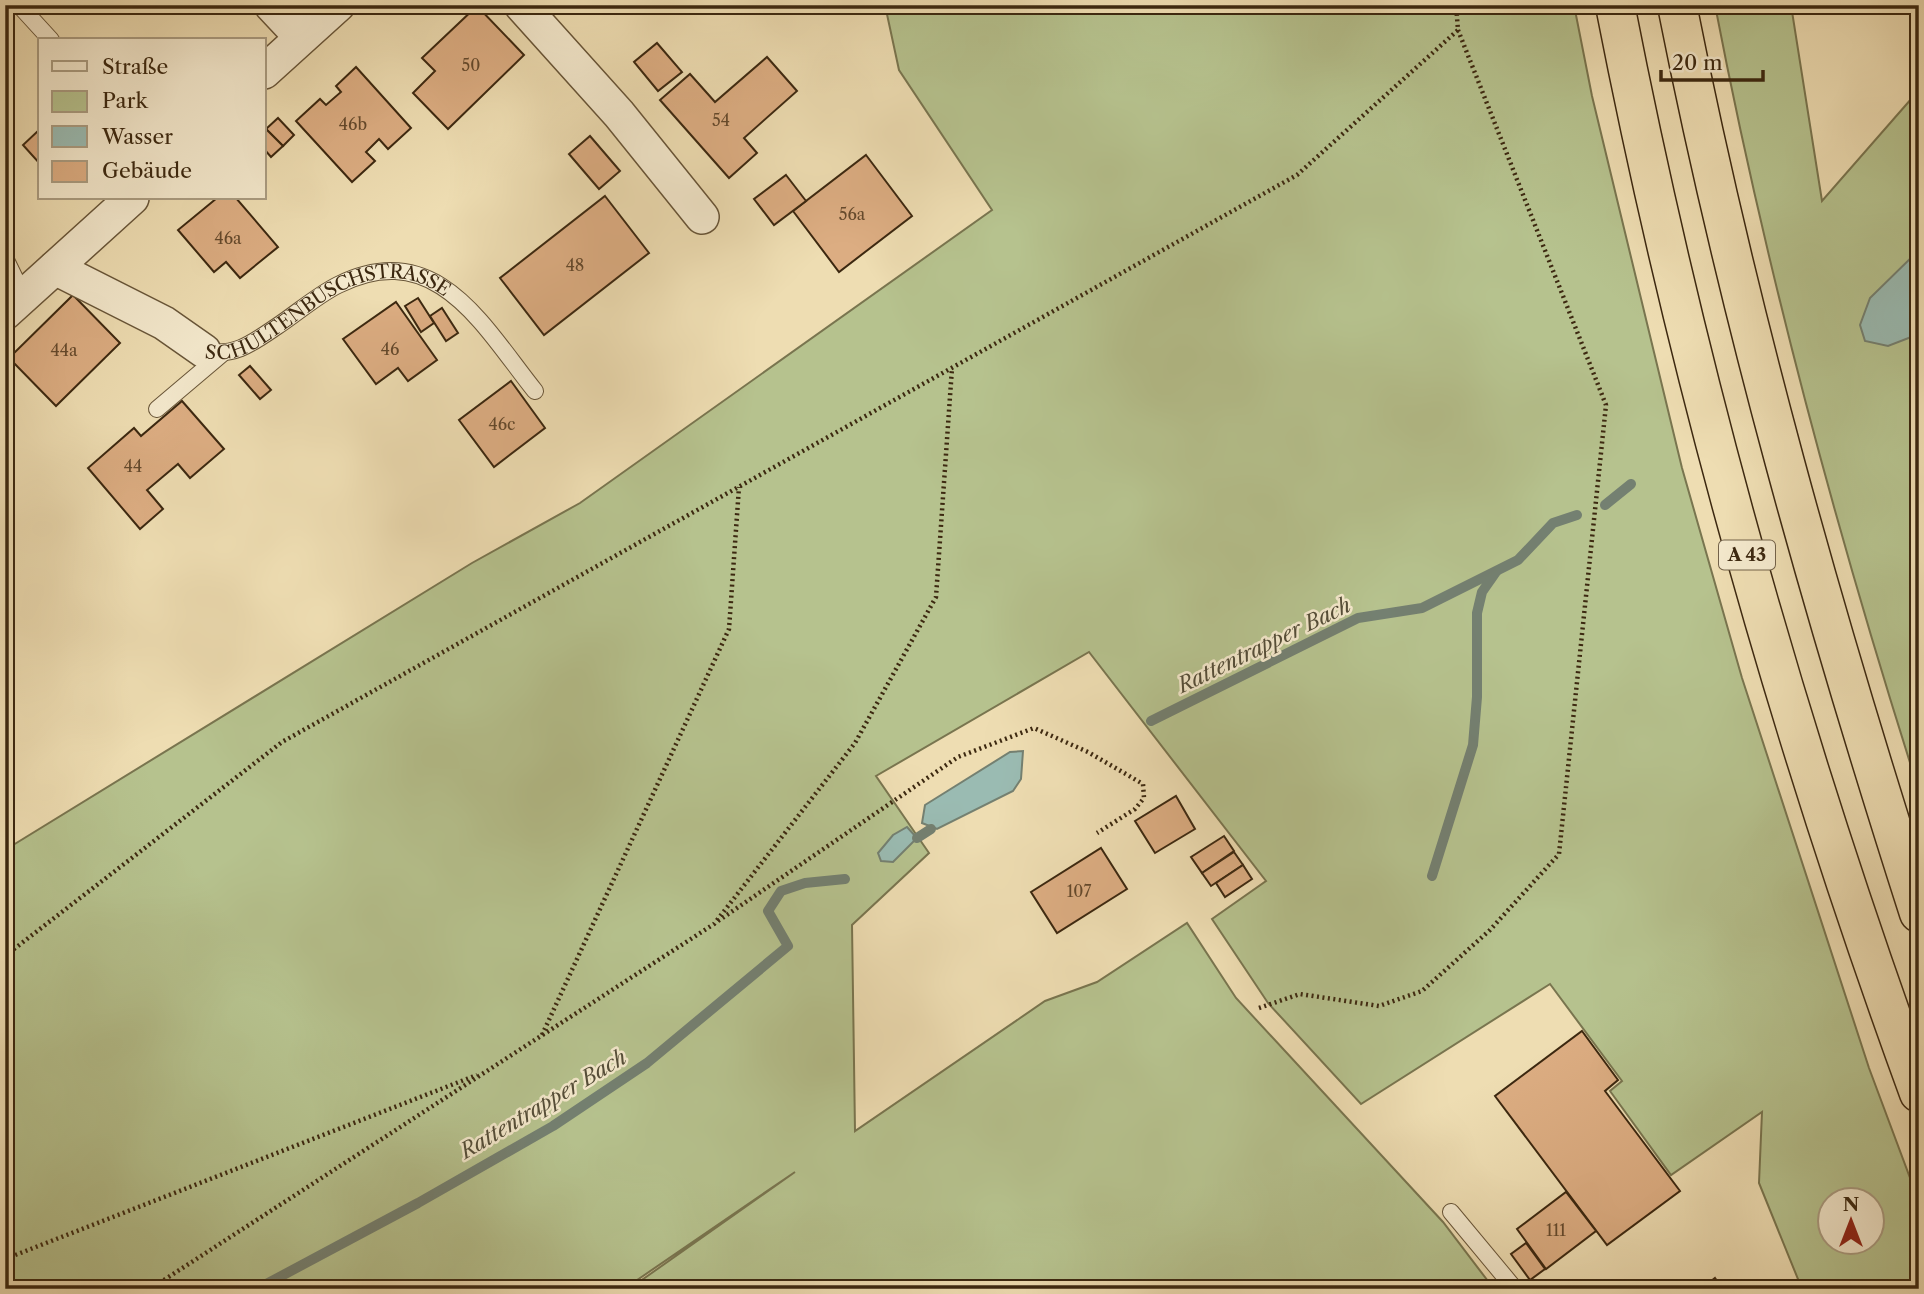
<svg xmlns="http://www.w3.org/2000/svg" width="1924" height="1294" font-family="'Libre Caslon Text',serif">
<rect width="100%" height="100%" fill="#eeddb2"/>
<filter id="stains"><feTurbulence type="fractalNoise" baseFrequency=".00286" numOctaves="4"/><feColorMatrix values="0 0 0 0 .2 0 0 0 0 .09 0 0 0 0 .02 0 0 0 .5 -.17"/></filter>
<radialGradient id="worn" r=".72"><stop offset=".6" stop-color="#630" stop-opacity="0"/><stop offset="1" stop-color="#630" stop-opacity=".3"/></radialGradient>
<g fill="#b6c28e" stroke="#79754f" stroke-width="2" fill-rule="evenodd">
<path d="M885 5H1574L1592 96 1682 468 1742 678 1869 1068 1919 1202V1289H1802L1759 1183 1762 1112 1671 1175 1610 1091 1622 1081 1550 984 1361 1104 1268 1003 1212 919 1266 881 1089 652 876 776 929 853 852 925 855 1131 1045 1001 1097 982 1187 923 1236 998 1443 1222 1494 1289H629L795 1172 624 1289H5V850L472 563 580 503 992 210 899 70ZM1829 1200H1871V1242H1829Z"/>
<path d="M1715 5H1791L1822 201 1919 90V791C1837 534 1766 271 1715 5Z"/>
</g>
<g fill="#9abbb2" stroke="#748071" stroke-width="2">
<path d="M1919 250V334L1888 346 1865 341 1860 325 1870 298Z"/>
<path d="M1023 751 1021 779 1013 791 937 829 922 823 925 805 1010 752Z"/>
<path d="M907 827 917 838 893 862 881 861 878 853 893 835Z"/>
</g>
<g fill="none" stroke-linecap="round" stroke-linejoin="round">
<g stroke="#748071" stroke-width="10">
<path d="M1605 505 1631 484"/>
<path d="M1151 721 1358 618 1422 608 1518 560 1553 523 1577 515"/>
<path d="M917 838 931 829"/>
<path d="M1432 876 1473 745 1477 697V613L1482 592 1496 572"/>
<path d="M257 1289 418 1203 553 1126 647 1063 788 946 768 911 781 891 805 883 845 879"/>
</g>
</g>
<g fill="#dcad82" stroke="#3c2810" stroke-width="2">
<path d="M477 6 524 55 448 129 413 93 435 71 422 58Z"/>
<path d="M657 43 682 72 658 91 634 62Z"/>
<path d="M767 57 797 91 744 138 757 153 729 178 660 100 690 74 715 102Z"/>
<path d="M356 67 411 128 388 149 379 139 366 152 375 161 352 182 296 121 320 99 326 105 341 92 336 86Z"/>
<path d="M278 118 294 135 283 146 266 129Z"/>
<path d="M40 129V164L23 145Z"/>
<path d="M266 129 283 146 271 157 264 149Z"/>
<path d="M590 136 620 171 599 189 569 154Z"/>
<path d="M866 155 912 216 839 272 793 211Z"/>
<path d="M786 175 806 201 774 225 754 199Z"/>
<path d="M605 196 649 253 544 335 500 278Z"/>
<path d="M217 198H236L278 247 240 278 226 262 214 272 178 230Z"/>
<path d="M73 295 120 343 56 406 9 358Z"/>
<path d="M418 298 434 323 421 332 405 306Z"/>
<path d="M396 302 437 360 408 381 398 368 376 384 343 339Z"/>
<path d="M442 308 458 333 446 341 430 316Z"/>
<path d="M250 366 271 390 260 399 239 375Z"/>
<path d="M511 381 545 428 494 467 459 420Z"/>
<path d="M182 401 224 449 190 478 178 464 147 490 163 509 140 529 88 468 134 428 141 436Z"/>
<path d="M1176 796 1195 829 1155 853 1135 821Z"/>
<path d="M1224 836 1234 851 1202 873 1191 857Z"/>
<path d="M1101 848 1127 889 1057 933 1031 892Z"/>
<path d="M1234 852 1243 865 1211 886 1202 873Z"/>
<path d="M1243 865 1252 879 1225 897 1216 883Z"/>
<path d="M1582 1031 1618 1080 1605 1091 1680 1191 1607 1245 1495 1096Z"/>
<path d="M1566 1192 1596 1231 1546 1269 1517 1229Z"/>
<path d="M1526 1243 1545 1269 1530 1280 1511 1254Z"/>
<path d="M1715 1278 1723 1289H1701Z"/>
</g>
<g fill="none" stroke-linecap="round" stroke-linejoin="round">
<g stroke="#685538" stroke-width="18">
<g id="lane">
<path d="M19 5 51 40"/>
<path d="M5 258 24 297"/>
<path id="s1" d="M204 351C234 357 251 344 276 327 296 314 316 296 338 285 436 236 483 326 535 391"/>
<path d="M157 409 222 354"/>
<path d="M1451 1212 1515 1289"/>
</g>
</g>
<g stroke="#685538" stroke-width="36">
<g id="street">
<path d="M271 5 301 37"/>
<path d="M521 5 619 114 702 217"/>
<path d="M264 72 338 5"/>
<path d="M55 268 164 323 204 351"/>
<path d="M5 313 132 198"/>
</g>
</g>
<g stroke="#3c2810" stroke-width="41">
<g id="highway">
<path d="M1615 5C1687 374 1790 740 1919 1093"/>
<path d="M1677 5C1738 313 1823 614 1919 913"/>
</g>
</g>
<g stroke="#3c2810" stroke-width="4.5" stroke-dasharray="2 3.5" stroke-linecap="butt">
<path d="M718 921 958 757 1034 728 1088 752 1143 784 1144 798 1135 809 1097 833"/>
<path d="M5 956 282 742 1297 175 1458 30 1456 5"/>
<path d="M1259 1008 1300 994 1379 1006 1422 991 1490 930 1559 854 1606 405 1458 30"/>
<path d="M542 1035 729 629 739 487"/>
<path d="M5 1259 477 1075"/>
<path d="M150 1289 714 924 855 743 936 597 952 368"/>
</g>
<use href="#lane" stroke="#f4e9cd" stroke-width="16"/>
<use href="#street" stroke="#f4e9cd" stroke-width="33"/>
<use href="#highway" stroke="#eeddb2" stroke-width="38"/>
</g>
<g text-anchor="middle" dominant-baseline="central" stroke-width="5" stroke-linejoin="round" paint-order="stroke">
<g font-size="16" fill="#64492c">
<text x="471" y="65">50</text>
<text x="721" y="120">54</text>
<text x="353" y="124">46b</text>
<text x="852" y="214">56a</text>
<text x="228" y="238">46a</text>
<text x="575" y="265">48</text>
<text x="390" y="349">46</text>
<text x="64" y="350">44a</text>
<text x="502" y="424">46c</text>
<text x="133" y="466">44</text>
<text x="1079" y="891">107</text>
<text x="1556" y="1230">111</text>
</g>
<rect fill="#f4e9cd" stroke="#736249" stroke-width="2" x="1719" y="540.5" width="56" height="29" rx="5"/>
<g font-size="18" font-weight="bold" fill="#3c2810">
<text x="1747" y="555">A 43</text>
</g>
<g font-size="19" fill="#3c2810" stroke="#f4e9cd">
<text stroke="none"><textPath href="#s1" startOffset="136">SCHULTENBUSCHSTRASSE</textPath></text>
</g>
<g font-size="21" font-style="italic" fill="#544d38" stroke="#f4e9cd">
<text transform="translate(1264 645) rotate(-26)">Rattentrapper Bach</text>
<text transform="translate(543 1104) rotate(-31)">Rattentrapper Bach</text>
</g>
</g>
<rect width="1924" height="1294" fill="none" stroke="#eeddb2" stroke-width="28"/>
<rect x="7" y="7" width="1910" height="1280" fill="none" stroke="#3c2810" stroke-width="3.5"/>
<rect x="14" y="14" width="1896" height="1266" fill="none" stroke="#3c2810" stroke-width="2"/>
<rect x="38" y="38" width="228" height="161" fill="#f4e9cd" stroke="#aa9c81" stroke-width="2"/>
<rect x="52" y="61" width="35" height="10" fill="#f4e9cd" stroke="#aa9c81" stroke-width="2"/>
<text x="102" y="74" font-size="21" fill="#3c2810">Straße</text>
<rect x="52" y="91" width="35" height="21" fill="#b6c28e" stroke="#aa9c81" stroke-width="2"/>
<text x="102" y="108" font-size="21" fill="#3c2810">Park</text>
<rect x="52" y="126" width="35" height="21" fill="#9abbb2" stroke="#aa9c81" stroke-width="2"/>
<text x="102" y="144" font-size="21" fill="#3c2810">Wasser</text>
<rect x="52" y="161" width="35" height="21" fill="#dcad82" stroke="#aa9c81" stroke-width="2"/>
<text x="102" y="178" font-size="21" fill="#3c2810">Gebäude</text>
<g transform="translate(1851 1221)"><circle r="33" fill="#f4e9cd" stroke="#aa9c81" stroke-width="2"/>
<path d="M0-5L12 26L0 18L-12 26Z" fill="#8f2418"/>
<text y="-10" font-size="19" font-weight="bold" text-anchor="middle" fill="#3c2810">N</text>
</g>
<path d="M1661 70v10h102v-10" fill="none" stroke="#3c2810" stroke-width="3.5"/>
<text x="1672" y="70" font-size="21" fill="#3c2810" stroke="#f4e9cd" stroke-width="5" paint-order="stroke">20 m</text>
<rect width="100%" height="100%" filter="url(#stains)"/>
<rect width="100%" height="100%" fill="url(#worn)"/>
</svg>
